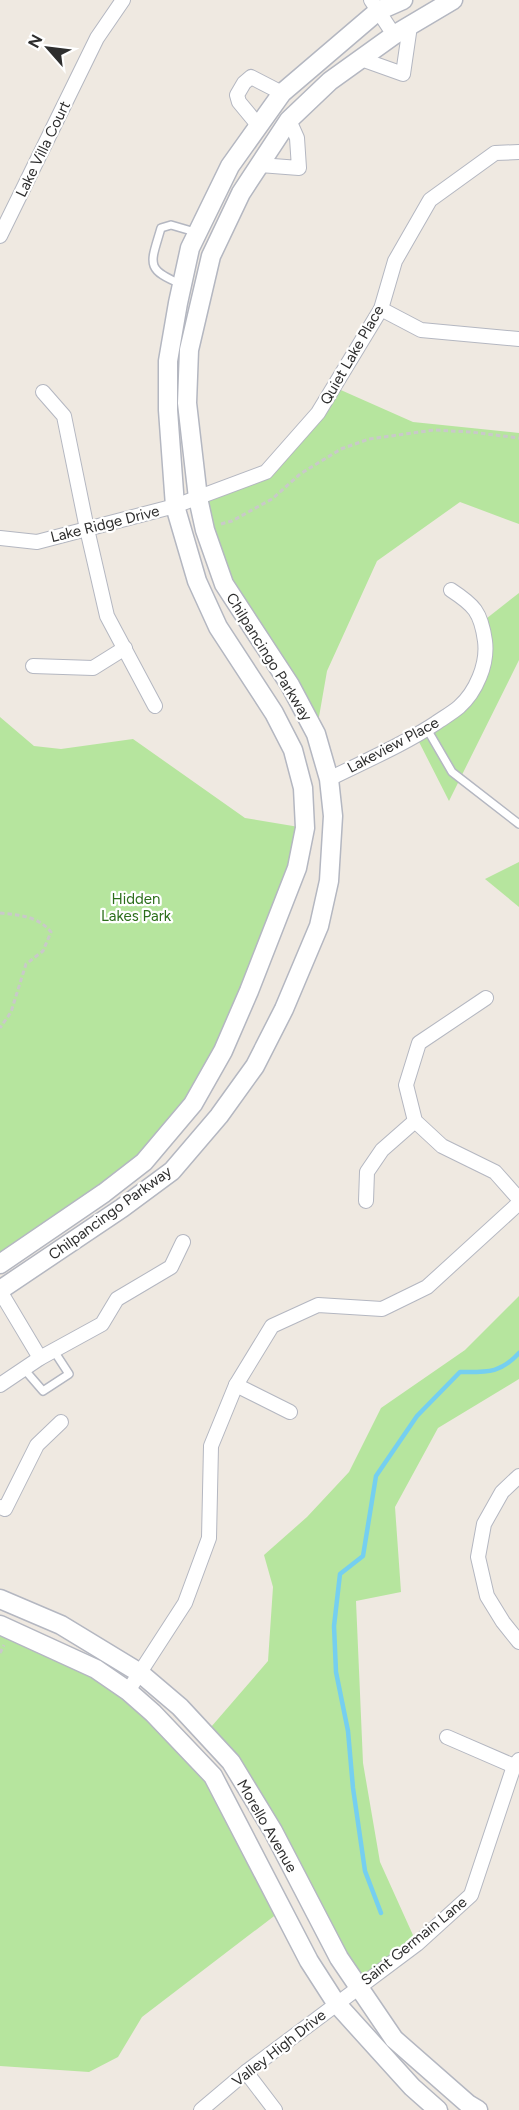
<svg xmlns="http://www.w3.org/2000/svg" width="519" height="2110" font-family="Figtree,sans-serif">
<rect width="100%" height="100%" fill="#efe9e1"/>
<g fill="#b6e59e">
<path d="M334 387 413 422 519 433V524L460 502 377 561 327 671 316 734 224 584 198 498 266 472Z"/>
<path d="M519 593V660L449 801 416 736 459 708 477 682 482 622Z"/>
<path d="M0 717 34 746 61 749 133 739 245 818 305 828 223 1051 144 1162 0 1264Z"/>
<path d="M519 862V907L485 879Z"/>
<path d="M519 1296V1379L438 1428 395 1507 401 1592 356 1601 363 1763 380 1862 417 1944 357 1988 205 1734 268 1661 273 1587 264 1555 307 1517 349 1472 381 1408 465 1350Z"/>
<path d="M0 1625 96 1669 213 1776 282 1910 142 2017 118 2057 89 2072 0 2066Z"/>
</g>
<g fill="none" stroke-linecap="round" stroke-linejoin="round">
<path stroke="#75cff0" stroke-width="4.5" d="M381 1913 365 1871 353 1788 348 1731 336 1672 334 1626 340 1574 363 1556 376 1476 417 1416 460 1372C486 1372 500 1374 519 1353"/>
<g stroke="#b4b7c1" stroke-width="10">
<g id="lane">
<path d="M181 284C144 269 151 263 161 228L171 225 195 232"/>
<path d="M427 729 452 772 519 824"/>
<path d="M24 1369 43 1391 69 1374 54 1351"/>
</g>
</g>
<g stroke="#b4b7c1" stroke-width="16">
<g id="street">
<path d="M371 0 394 35"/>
<path d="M361 59 403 74 410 26"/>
<path d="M258 125 239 102 237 95 244 83 251 77 282 93"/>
<path d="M260 165 299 168 297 138 289 120"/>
<path d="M0 236 97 38 123 0"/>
<path d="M381 309 421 330 519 339"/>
<path d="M43 392 64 416 87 529 107 616 155 706"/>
<path d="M0 538 37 542 175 506 266 472 318 413 381 309 395 261 430 200 495 153 519 152"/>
<path d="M33 666 93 668 125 648"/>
<path d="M329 779C365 761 403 745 436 723 443 718 452 713 459 707 476 692 488 664 485 641 481 612 474 605 451 590"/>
<path d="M486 998 419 1043 406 1085 415 1121 442 1146 495 1172 519 1199"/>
<path d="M366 1201 367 1172 382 1150 415 1121"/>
<path d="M0 1291 40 1358"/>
<path d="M0 1385 40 1358 102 1324 117 1299 171 1267 183 1242"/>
<path d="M236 1385 290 1412"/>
<path d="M519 1476 502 1492 484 1524 478 1557 487 1596 503 1622 519 1642"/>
<path d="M0 1507 5 1509 37 1445 61 1422"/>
<path d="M128 1691 185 1603 209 1538 211 1446 236 1385 272 1326 318 1305 382 1309 427 1287 519 1203"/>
<path d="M447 1737 514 1766"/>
<path d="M246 2072 275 2110"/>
<path d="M201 2110 246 2072 417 1944 471 1895 514 1766 519 1760"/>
</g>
</g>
<g stroke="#b4b7c1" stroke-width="21">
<g id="secondary">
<path d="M0 1264 104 1193 144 1162 193 1104 223 1051 249 991 297 868 305 828 303 788 293 750 274 713 218 627 197 581 175 506 168 410V361L178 303 190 248 230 166 282 93 378 11 403 0"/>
<path d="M0 1290 122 1208 172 1171 219 1116 255 1066 284 1009 319 926 329 881 333 816 329 779 316 734 290 685 224 584 205 530 198 498 187 403 189 350 211 256 241 193 289 120 330 81 394 35 453 0"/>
<path d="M0 1599 61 1625 140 1673 180 1707 231 1762 273 1831 339 1958 394 2039 468 2104 478 2110"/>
<path d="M0 1625 96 1669 128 1691 153 1713 213 1776 309 1961 336 2003 412 2087 438 2110"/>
</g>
</g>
<g stroke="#c9c9c9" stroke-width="3" stroke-dasharray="4.5 3" stroke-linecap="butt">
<path d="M221 524 232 521 272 499 300 474 341 449 369 439 434 430 471 432 519 438"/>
<path d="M0 913C19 915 38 916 51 932L43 951 26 964 11 1012 0 1028"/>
<path d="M0 1653 4 1645"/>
</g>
<use href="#lane" stroke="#fff" stroke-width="7"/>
<use href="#street" stroke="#fff" stroke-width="14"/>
<use href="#secondary" stroke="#fff" stroke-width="18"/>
</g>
<g text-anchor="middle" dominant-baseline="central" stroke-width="4.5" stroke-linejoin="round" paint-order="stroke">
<g font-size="15" fill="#2e2e2e" stroke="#fff">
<text transform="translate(43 149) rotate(-64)">Lake Villa Court</text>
<text transform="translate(352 355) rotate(-60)">Quiet Lake Place</text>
<text transform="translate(105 524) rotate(-14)">Lake Ridge Drive</text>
<text transform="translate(269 657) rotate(58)">Chilpancingo Parkway</text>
<text transform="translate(393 745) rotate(-28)">Lakeview Place</text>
<text transform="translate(110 1213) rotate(-36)">Chilpancingo Parkway</text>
<text transform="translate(267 1826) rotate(60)">Morello Avenue</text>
<text transform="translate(414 1941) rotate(-39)">Saint Germain Lane</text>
<text transform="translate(279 2048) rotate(-38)">Valley High Drive</text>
</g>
<g font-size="15" fill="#2c6e1b" stroke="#fff">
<text x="136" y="899">Hidden<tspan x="136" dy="17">Lakes Park</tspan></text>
</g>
</g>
<g transform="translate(48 48) rotate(298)" stroke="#ffffff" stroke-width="4.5" paint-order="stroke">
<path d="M0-4.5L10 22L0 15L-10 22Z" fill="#2e2e2e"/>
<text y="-9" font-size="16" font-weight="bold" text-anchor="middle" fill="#2e2e2e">N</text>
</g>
</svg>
